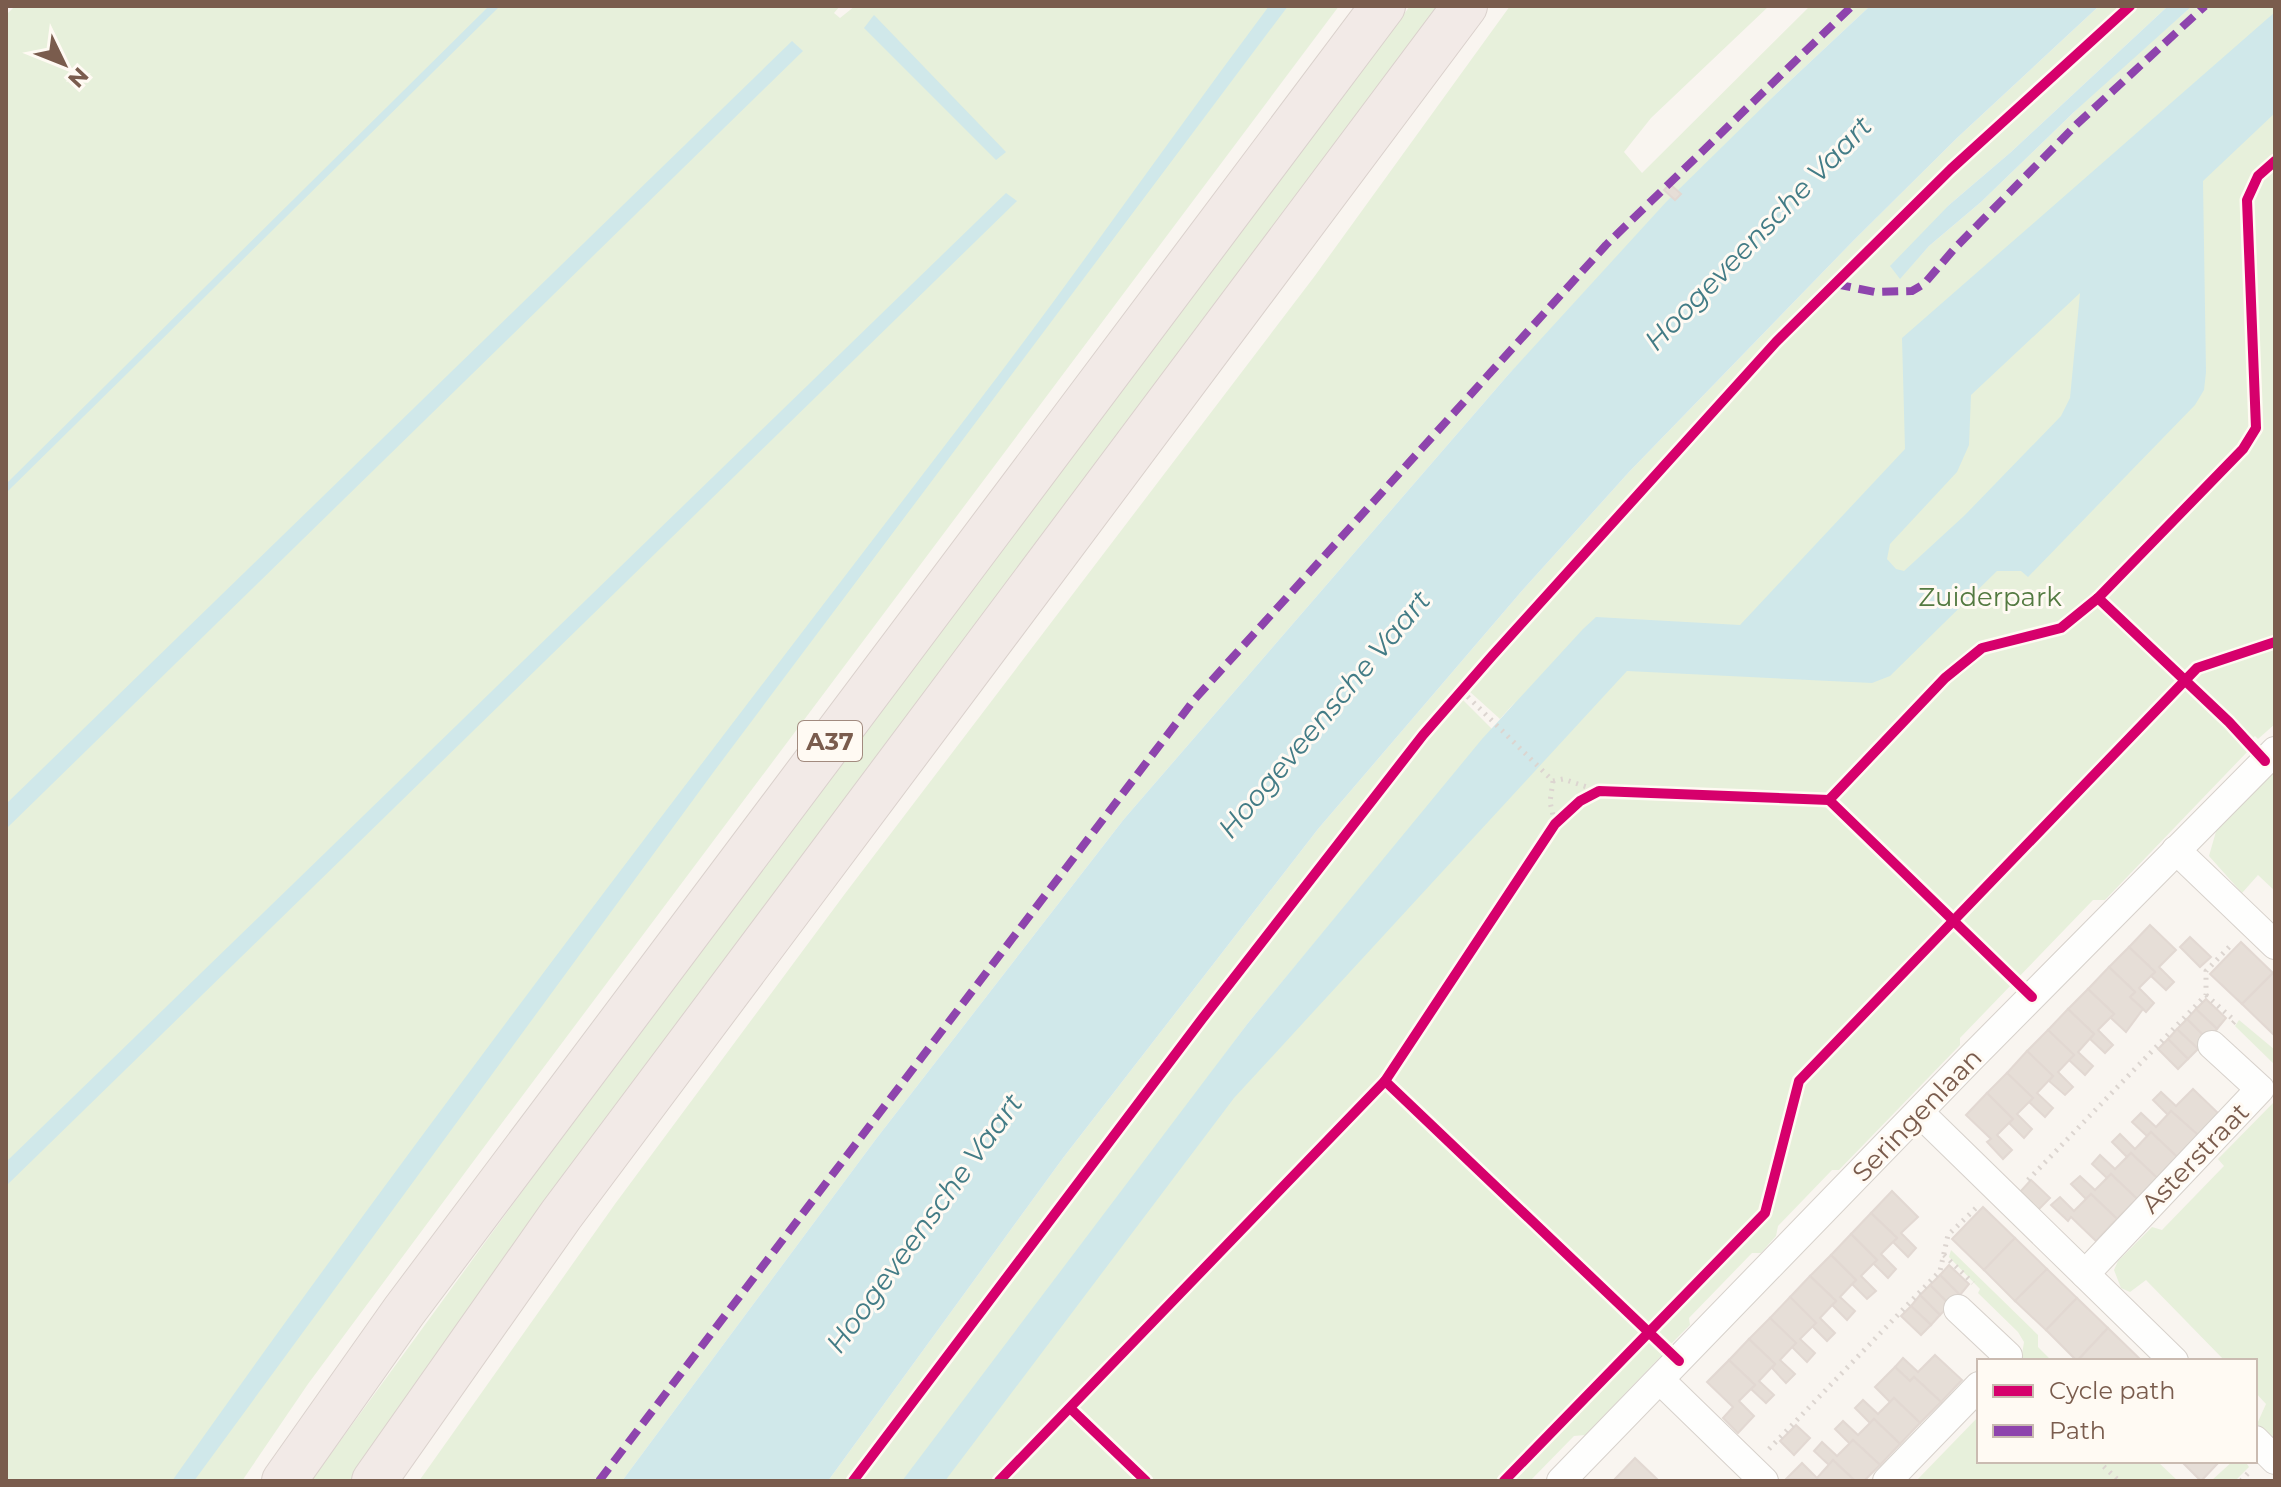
<svg xmlns="http://www.w3.org/2000/svg" width="2281" height="1487" font-family="Montserrat,sans-serif">
<rect width="100%" height="100%" fill="#f9f5f0"/>
<g fill="#e7f0db">
<path d="M15 6H840L834 13 840 18 855 6H1339L490 1139 308 1384 242 1481H6V15Z"/>
<path d="M1410 6H1443L353 1481H311L535 1174Z"/>
<path d="M1510 6H1769L1651 118 1624 152 1642 173 1810 6H1870L1778 92 1508 375 1124 819 876 1139 622 1481H419L615 1204 844 895 1314 277Z"/>
<path d="M2099 6H2124L2035 85 1886 226 1743 370 1586 541 1428 723 1157 1068 846 1481H828L1063 1158 1318 829 1520 593 1629 472 1854 240 1958 137Z"/>
<path d="M2138 6H2168L2011 152 1949 205 1900 278 1929 246 1981 202 2105 82 2192 6H2275V724L2258 739 2255 736 2244 746 2248 751 2105 900H2093L1960 1038V1045L1839 1170H1832L1778 1226 1776 1236 1761 1253H1752L1689 1318 1690 1325 1671 1344 1667 1341 1658 1350 1662 1355 1585 1435 1574 1436 1530 1481H859L1232 987 1434 732 1462 699 1492 729 1248 1023 1108 1212 1516 701 1500 719 1469 691C1583 560 1700 430 1820 305 1921 201 2030 104 2138 6Z"/>
<path d="M2275 767V891L2258 875 2242 893 2209 856 2219 821Z"/>
<path d="M2239 1020 2275 1050V1065L2235 1026Z"/>
<path d="M2275 1101V1438L2257 1424 2266 1404 2255 1392V1361H2225L2146 1280 2130 1292 2121 1288 2114 1270 2118 1261 2152 1227 2162 1230 2224 1166 2218 1159Z"/>
<path d="M1951 1250 2038 1335V1347L2052 1361H2021L2024 1342 2018 1332 1978 1293 1980 1289 1949 1257Z"/>
<path d="M1979 1416V1461H2157L2178 1481H1916Z"/>
<path d="M2233 1461H2245L2249 1467 2235 1481H2211Z"/>
</g>
<g fill="#d0e8ea" fill-rule="evenodd">
<path d="M489 6H500L6 493V484Z"/>
<path d="M1269 6H1288L715 770 194 1481H172C433 1111 710 753 985 393 1082 266 1173 134 1269 6Z"/>
<path d="M1870 6H2099L1958 137 1854 240 1629 472 1520 593 1318 829 1063 1158 828 1481H622L876 1139 1124 819 1508 375 1667 201 1778 92Z"/>
<path d="M2168 6H2192L2074 112 1981 202 1929 246 1900 279 1890 266 1949 205 2011 152Z"/>
<path d="M2275 12V113L2203 181 2206 372 2204 390 2195 405 2028 577 2021 571H1997L1890 676 1872 683 1627 671 1234 1098 945 1481H902L1248 1023 1482 739 1583 629 1596 617 1740 625 1905 449 1902 338ZM2080 293 2070 398 2061 416 1965 515 1904 571 1896 569 1887 559 1890 544 1957 472 1969 445 1971 395Z"/>
<path d="M874 15 1006 152 996 160 864 28Z"/>
<path d="M792 41 803 51 6 829V804Z"/>
<path d="M1006 193 1017 201 6 1186V1162Z"/>
</g>
<g fill="#e6ded7" stroke="#e2d8d2" stroke-width="2">
<path d="M1670 184 1681 194 1675 200 1664 190Z"/>
<path d="M2150 925 2176 950 2159 967 2174 982 2166 990 2151 976 2155 972 2129 947Z"/>
<path d="M2190 937 2211 957 2200 967 2180 947Z"/>
<path d="M2241 942 2273 973 2242 1004 2210 974Z"/>
<path d="M2129 947 2155 972 2139 988 2154 1003 2146 1012 2130 997 2135 992 2109 967Z"/>
<path d="M2109 967 2135 992 2130 997 2143 1009 2126 1032 2110 1017 2114 1014 2088 989Z"/>
<path d="M2273 973 2275 975V1032L2273 1034 2242 1004Z"/>
<path d="M2088 989 2114 1014 2098 1030 2113 1045 2105 1053 2090 1039 2094 1034 2068 1009Z"/>
<path d="M2206 999 2226 1018 2217 1029 2196 1009Z"/>
<path d="M2068 1009 2094 1034 2078 1052 2093 1066 2085 1075 2069 1060 2074 1055 2048 1030Z"/>
<path d="M2196 1009 2217 1029 2207 1039 2187 1019Z"/>
<path d="M2187 1019 2207 1039 2198 1049 2177 1029Z"/>
<path d="M2177 1029 2198 1049 2188 1059 2168 1039Z"/>
<path d="M2048 1030 2074 1055 2058 1072 2073 1087 2065 1095 2049 1081 2053 1076 2027 1051Z"/>
<path d="M2168 1039 2188 1059 2178 1069 2158 1049Z"/>
<path d="M2027 1051 2053 1076 2037 1093 2053 1108 2045 1117 2029 1102 2033 1098 2007 1073Z"/>
<path d="M2007 1073 2033 1098 2017 1114 2032 1129 2024 1138 2009 1123 2013 1119 1987 1093Z"/>
<path d="M2193 1089 2219 1114 2198 1135 2171 1111 2168 1115 2153 1100 2161 1092 2176 1106Z"/>
<path d="M1987 1093 2013 1119 1997 1135 2012 1150 2003 1159 1987 1142 1991 1139 1966 1115Z"/>
<path d="M2171 1111 2198 1135 2177 1157 2151 1132 2147 1136 2132 1122 2141 1113 2156 1127Z"/>
<path d="M2151 1132 2177 1157 2157 1178 2131 1153 2127 1157 2112 1142 2120 1134 2135 1149Z"/>
<path d="M2131 1153 2157 1178 2137 1199 2111 1174 2107 1178 2092 1164 2100 1155 2115 1169Z"/>
<path d="M2111 1174 2137 1199 2117 1219 2091 1194 2086 1199 2071 1184 2080 1176 2095 1190Z"/>
<path d="M2031 1180 2050 1198 2038 1210 2020 1192Z"/>
<path d="M1892 1191 1918 1217 1901 1233 1916 1248 1908 1257 1893 1242 1897 1238 1871 1213Z"/>
<path d="M2091 1194 2117 1219 2096 1241 2071 1217 2068 1221 2051 1205 2060 1197 2074 1211Z"/>
<path d="M1983 1207 2015 1238 1984 1270 1952 1239Z"/>
<path d="M1871 1213 1897 1238 1881 1254 1896 1269 1888 1278 1873 1263 1877 1260 1851 1234Z"/>
<path d="M1851 1234 1877 1260 1861 1276 1876 1291 1867 1299 1852 1284 1856 1280 1831 1255Z"/>
<path d="M2015 1238 2047 1269 2015 1301 1984 1270Z"/>
<path d="M1831 1255 1856 1280 1840 1297 1855 1311 1847 1320 1832 1305 1836 1301 1810 1276Z"/>
<path d="M1949 1265 1969 1284 1960 1295 1940 1275Z"/>
<path d="M2047 1269 2077 1298 2046 1330 2015 1301Z"/>
<path d="M1940 1275 1960 1295 1950 1305 1930 1285Z"/>
<path d="M1810 1276 1836 1301 1820 1318 1835 1333 1827 1341 1812 1326 1816 1323 1790 1297Z"/>
<path d="M1930 1285 1950 1305 1940 1315 1920 1295Z"/>
<path d="M1920 1295 1940 1315 1931 1325 1911 1306Z"/>
<path d="M1790 1297 1816 1323 1800 1339 1815 1353 1807 1362 1792 1347 1796 1343 1770 1318Z"/>
<path d="M2077 1298 2108 1328 2077 1361 2046 1330Z"/>
<path d="M1911 1306 1931 1325 1921 1335 1901 1316Z"/>
<path d="M1770 1318 1796 1343 1780 1360 1795 1374 1786 1383 1772 1368 1775 1364 1749 1339Z"/>
<path d="M2108 1328 2140 1359 2137 1361H2077Z"/>
<path d="M1749 1339 1775 1364 1759 1381 1774 1395 1766 1403 1751 1389 1755 1385 1729 1360Z"/>
<path d="M1935 1355 1962 1380 1941 1402 1914 1377 1910 1381 1895 1367 1903 1358 1918 1372Z"/>
<path d="M1729 1360 1755 1385 1739 1401 1754 1416 1738 1433 1723 1418 1733 1407 1707 1382Z"/>
<path d="M1895 1367 1910 1381 1914 1377 1941 1402 1920 1423 1894 1398 1890 1402 1875 1387Z"/>
<path d="M1894 1398 1920 1423 1900 1444 1874 1419 1870 1423 1855 1408 1863 1400 1878 1414Z"/>
<path d="M1874 1419 1900 1444 1880 1465 1853 1440 1850 1444 1835 1429 1843 1421 1858 1435Z"/>
<path d="M1796 1425 1810 1438 1794 1455 1780 1441Z"/>
<path d="M1853 1440 1880 1465 1864 1481H1855L1833 1460 1829 1465 1814 1451 1822 1442 1837 1456Z"/>
<path d="M1635 1458 1659 1481H1615L1614 1480Z"/>
<path d="M1833 1460 1855 1481 1786 1479 1802 1463 1817 1478Z"/>
<path d="M2181 1461H2220L2201 1481Z"/>
</g>
<g fill="none" stroke-linecap="round" stroke-linejoin="round">
<g stroke="#d7d1cb" stroke-width="30">
<g id="street">
<path d="M2176 850 2275 945"/>
<path d="M1919 1112 2174 1361"/>
<path d="M2085 1274 2260 1089 2212 1045"/>
<path d="M1958 1309 2008 1356 2003 1361"/>
<path d="M1660 1380 1764 1481"/>
<path d="M2255 1440 2275 1460"/>
<path d="M1561 1481 1968 1061 2275 751"/>
<path d="M1887 1481 1979 1386"/>
</g>
</g>
<g stroke="#dad1cc" stroke-width="46">
<g id="highway">
<path d="M284 1481 404 1311 1383 6"/>
<path d="M374 1481 561 1215 1465 6"/>
</g>
</g>
<g stroke="#dcd5d0" stroke-width="5" stroke-dasharray="2 6" stroke-linecap="butt">
<path d="M1462 691 1553 781 1563 779 1599 791"/>
<path d="M1553 781 1550 802 1555 824"/>
<path d="M2206 995 2235 1021 2232 1024"/>
<path d="M2028 1180 2206 995V971L2232 944"/>
<path d="M1944 1255 1973 1283"/>
<path d="M1769 1449 1940 1271 1948 1235 1976 1208"/>
<path d="M2098 1461 2119 1481"/>
<path d="M2241 1481 2249 1472"/>
</g>
<use href="#street" stroke="#fefefd" stroke-width="28"/>
<use href="#highway" stroke="#f2eae7" stroke-width="44"/>
<g stroke="#8e44ad" stroke-width="8" stroke-dasharray="16 8" stroke-linecap="butt">
<path d="M1835 284 1875 292 1912 291 1924 284 1955 248 2077 124 2205 6"/>
<path d="M599 1481 1194 700 1606 245 1852 6"/>
</g>
<g stroke="#fffaf3" stroke-width="15">
<g id="cycleway">
<path d="M2098 598 2229 722 2265 761"/>
<path d="M1829 800 2032 997"/>
<path d="M1385 1081 1679 1361"/>
<path d="M1071 1409 1146 1481"/>
<path d="M853 1481 1202 1019 1423 735 1492 656 1776 342 1951 169 2130 6"/>
<path d="M999 1481 1385 1081 1555 824 1580 801 1599 791 1829 800 1945 678 1982 648 2061 628 2098 598 2243 449 2256 428 2247 200 2258 176 2275 161"/>
<path d="M1504 1481 1765 1213 1799 1081 2197 668 2275 642"/>
</g>
</g>
<use href="#cycleway" stroke="#d6006c" stroke-width="10"/>
</g>
<g text-anchor="middle" dominant-baseline="central" stroke-width="6" stroke-linejoin="round" paint-order="stroke">
<rect fill="#fffaf3" stroke="#a28b7f" stroke-width="2" x="798" y="721" width="64" height="40" rx="6"/>
<g font-size="24" font-weight="bold" fill="#7a5c4d">
<text x="830" y="741">A37</text>
</g>
<g font-size="26" fill="#537a41" stroke="#fffaf3">
<text x="1990" y="597">Zuiderpark</text>
</g>
<g font-size="26" fill="#7a5c4d" stroke="#fffaf3">
<text transform="translate(1917 1115) rotate(-46)">Seringenlaan</text>
<text transform="translate(2195 1158) rotate(-46)">Asterstraat</text>
</g>
<g font-size="28" font-style="italic" fill="#437c86" stroke="#fffaf3">
<text transform="translate(1758 233) rotate(-46)">Hoogeveensche Vaart</text>
<text transform="translate(1324 714) rotate(-50)">Hoogeveensche Vaart</text>
<text transform="translate(924 1223) rotate(-54)">Hoogeveensche Vaart</text>
</g>
</g>
<rect width="2281" height="1487" fill="none" stroke="#7a5c4d" stroke-width="16"/>
<rect x="1977" y="1359" width="280" height="104" fill="#fffaf3" stroke="#cabbb1" stroke-width="2"/>
<rect x="1993" y="1385" width="40" height="12" fill="#d6006c" stroke="#cabbb1" stroke-width="2"/>
<text x="2049" y="1399" font-size="24" fill="#7a5c4d">Cycle path</text>
<rect x="1993" y="1425" width="40" height="12" fill="#8e44ad" stroke="#cabbb1" stroke-width="2"/>
<text x="2049" y="1439" font-size="24" fill="#7a5c4d">Path</text>
<g transform="translate(64 64) rotate(133)" stroke="#fffaf3" stroke-width="6" paint-order="stroke">
<path d="M0-6L14 30L0 20L-14 30Z" fill="#7a5c4d"/>
<text y="-12" font-size="22" font-weight="bold" text-anchor="middle" fill="#7a5c4d">N</text>
</g>
</svg>
